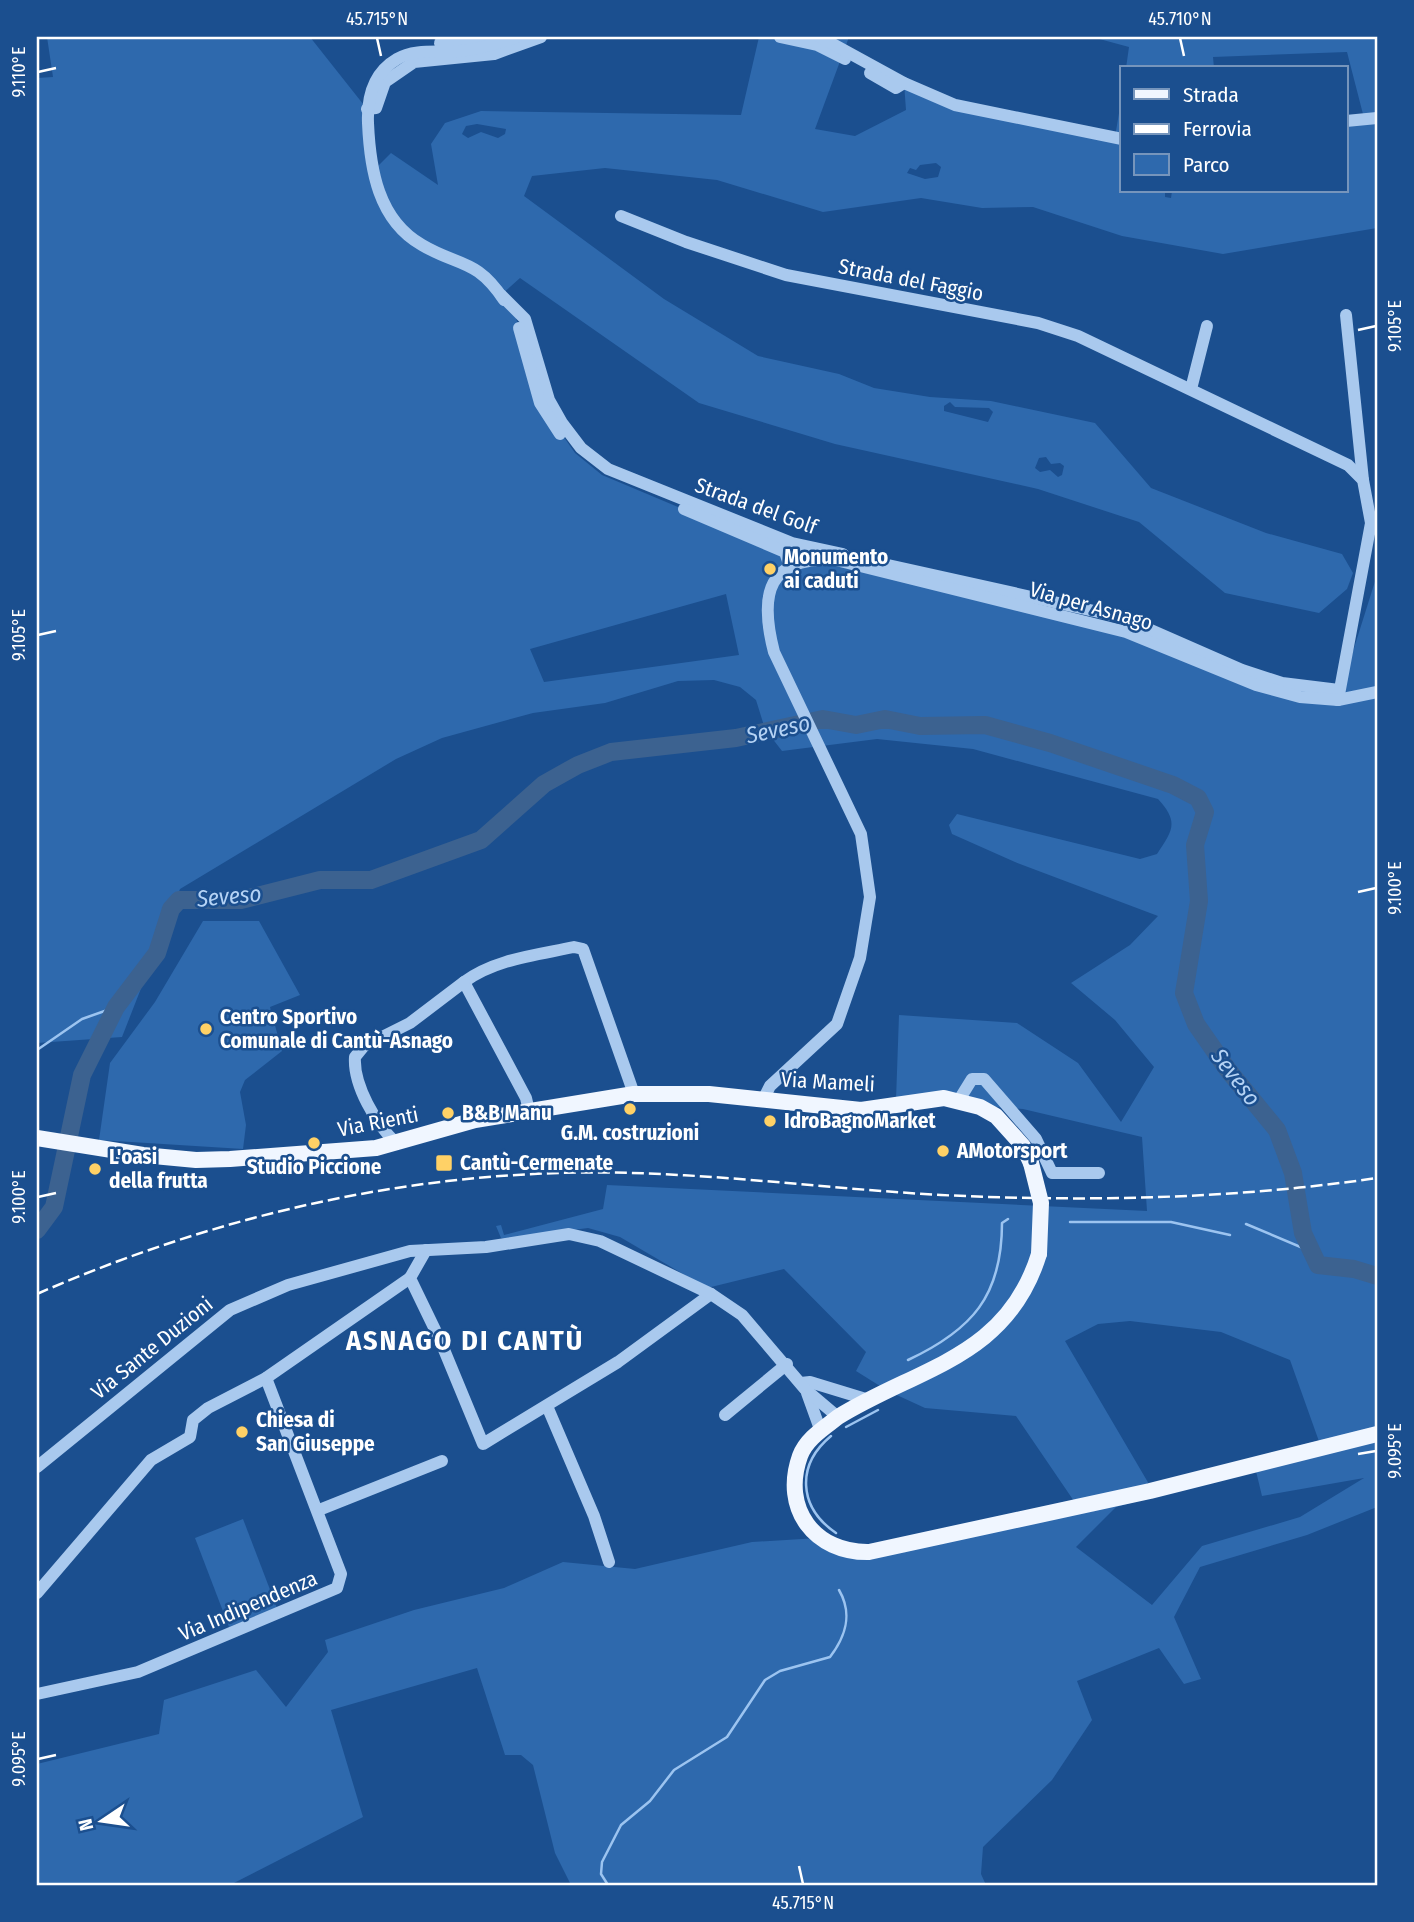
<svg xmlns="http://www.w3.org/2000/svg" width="1414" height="1922" font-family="'Fira Sans Condensed',sans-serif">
<rect width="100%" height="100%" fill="#1b4f8f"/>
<g fill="#2e69ad" fill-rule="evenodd">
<path d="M47 37H310L367 109 374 170 391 153 438 185 431 144 445 123 481 111 741 115 759 37H849L815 129 855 136 906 110 904 83 955 105 1115 137 1122 95V191H1165V197L1171 198 1172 191H1346V121L1364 118 1347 52 1213 57 1214 68H1126L1129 47 1092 37H1377V228L1223 254 1122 236 1033 207 982 208 921 198 823 212 717 180 605 168 532 176 524 196 664 299 758 356 839 374 874 388 930 397 991 401 1095 423 1151 488 1266 533 1342 554 1353 573 1347 589 1319 613 1225 593 1139 522 1038 489 835 444 699 403 520 278 501 295 516 318 540 403 575 453 602 475 785 552 836 560 1126 632 1338 699 1377 575V1507L1307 1535 1200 1567 1174 1617 1201 1679 1184 1684 1159 1648 1077 1681 1092 1720 1052 1780 983 1847 981 1874 986 1885H571L555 1853 533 1765 521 1755H505L477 1668 331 1710 363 1817 230 1885H37V1764L159 1734 164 1700 256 1670 286 1707 328 1652 325 1640 414 1610 504 1588 563 1562 635 1569 752 1542 818 1538 842 1550 1078 1507 1016 1416 925 1408 888 1391 856 1371 866 1352 784 1269 707 1288 620 1237 588 1228 505 1239 501 1238 496 1226 501 1225 504 1235 603 1209 607 1185 1147 1211 1142 1137 1023 1109 896 1100 899 1015 1017 1023 1078 1063 1121 1122 1154 1067 1115 1020 1071 983 1130 945 1158 916 1015 862 952 834 949 825 957 814 1140 859 1157 854C1173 830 1179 822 1158 799L973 749 877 739 782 751 765 729 756 700 740 687 714 680 678 681 605 703 533 713 442 738 396 759 180 889 122 1037 37 1043V78L53 77ZM477 124 506 129 505 134 498 138 481 132 468 138 462 134 466 126ZM936 163 941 167 938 177 925 179 907 173 910 168 916 170 920 165ZM950 402 955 407 989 408 993 412 988 422 944 411V406ZM1046 457 1051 464 1060 463 1064 466 1062 475 1058 477 1050 470 1040 472 1035 468 1039 458ZM726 594 739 655 544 682 530 649ZM1130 1321 1221 1332 1290 1360 1321 1447 1254 1463 1262 1496 1364 1478 1300 1517 1202 1546 1152 1605 1076 1547 1116 1507 1156 1496 1065 1341 1098 1324Z"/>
<path d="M203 921H259L300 995 270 1007 282 1051 245 1080 240 1092 246 1125 243 1149 99 1140 110 1063 155 1002Z"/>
<path d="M243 1519 277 1608 229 1627 195 1538Z"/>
</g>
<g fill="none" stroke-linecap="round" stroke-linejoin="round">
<g stroke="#9cc4f0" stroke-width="2.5">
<path d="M37 1050 82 1019 116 1007"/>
<path d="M1070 1222H1171L1230 1235"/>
<path d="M1246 1224 1310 1251"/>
<path d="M908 1360C972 1330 1002 1296 1002 1223L1008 1219"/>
<path d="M846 1427 878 1410"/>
<path d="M831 1436C796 1465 798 1507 836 1533"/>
<path d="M608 1885 601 1874 602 1862 621 1825 650 1801 674 1770 727 1737 765 1680 780 1671 830 1657C846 1636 853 1614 839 1590"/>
</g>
<path stroke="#3c6290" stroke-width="18" d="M37 1230 54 1207 82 1075 116 1007 157 953 171 909 179 900H241L320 880H371L481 840 544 784 578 765 611 752 736 738 823 719 856 725 885 719 920 726 985 725 1050 743 1173 785 1198 798 1205 812 1195 845 1199 901 1184 993 1196 1024 1228 1070 1277 1130 1293 1173 1303 1233 1318 1265 1354 1269 1377 1276"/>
<g stroke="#a9c9ee" stroke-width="12">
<path d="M780 37 817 45 845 59"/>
<path d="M820 37 904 83 955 105 1122 139"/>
<path d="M440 43 488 37"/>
<path d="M870 73 896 88 904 83"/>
<path d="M367 109 376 108 385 82 414 62 494 54 541 37"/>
<path d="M1346 121 1377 118"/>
<path d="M621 216 686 242 786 275 1038 323 1078 336 1348 465 1363 480 1371 523 1338 700"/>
<path d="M501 295 525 319 549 400 562 423 581 448 608 469 792 543 843 554"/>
<path d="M504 300C476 258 459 267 422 245 378 220 370 169 368 123 367 97 373 73 397 59 415 48 440 53 460 51 480 49 499 43 517 37"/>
<path d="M1346 315 1363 480"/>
<path d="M519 328 540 403 560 434"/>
<path d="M1191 389 1207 326"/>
<path d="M684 509 785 552 790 567"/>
<path d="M888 565 1121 617 1242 670 1282 683 1339 690"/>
<path d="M763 1100 770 1086 837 1024 860 958 870 897 861 834 774 652C759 594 767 556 836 560L1126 632 1256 685 1300 697 1338 700 1377 692"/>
<path d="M959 1100 972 1079H984L1036 1139 1052 1173H1099"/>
<path d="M529 1111 526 1098 464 982C495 959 537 955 574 947L583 949 634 1094"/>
<path d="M396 1143C376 1124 353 1085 355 1057L364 1046 410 1023 464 982"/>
<path d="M426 1250 410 1278 440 1340 483 1444 618 1362 711 1294"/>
<path d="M801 1383 810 1382 869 1400"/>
<path d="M807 1393 820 1429"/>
<path d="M547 1406 594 1516 609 1562"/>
<path d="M725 1415 787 1364"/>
<path d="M37 1467 230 1310 288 1285 410 1251 486 1247 569 1234 600 1241 711 1294 742 1315 805 1389 838 1417"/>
<path d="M319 1510 442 1461"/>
<path d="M37 1593 151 1460 190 1437 193 1420 208 1408 266 1378 410 1278"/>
<path d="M37 1694 138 1672 337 1588 341 1574 266 1378"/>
</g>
<g stroke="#f0f6ff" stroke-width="16">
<path d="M37 1138 143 1155 196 1160 230 1159 376 1148 475 1120 634 1094H709L861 1110 944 1098 980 1107 996 1116 1023 1146 1031 1163"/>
<path d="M1039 1254C1007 1358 919 1367 838 1417 824 1428 806 1439 800 1456 781 1509 815 1553 869 1552L1150 1491 1377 1434"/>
</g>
<path stroke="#fff" stroke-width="2.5" stroke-dasharray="12 5" stroke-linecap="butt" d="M37 1294C201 1222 379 1178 559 1173 687 1169 813 1188 941 1195 1087 1202 1233 1199 1377 1178"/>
<path stroke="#f0f6ff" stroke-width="16" d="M1031 1163 1041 1203 1039 1254"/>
</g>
<path fill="none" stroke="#fff" stroke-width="2.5" d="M377 38 381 56M1180 38 1184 56M38 72 56 68M1358 330 1376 326M38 635 56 631M1358 892 1376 888M38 1197 56 1193M1358 1454 1376 1451M38 1759 56 1755M799 1866 803 1884"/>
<g fill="#ffd166" stroke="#1b4f8f" stroke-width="2.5">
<circle cx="770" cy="569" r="7"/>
<circle cx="206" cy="1029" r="7"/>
<circle cx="630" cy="1109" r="7"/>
<circle cx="448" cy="1113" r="7"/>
<circle cx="770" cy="1121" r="7"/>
<circle cx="314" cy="1143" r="7"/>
<circle cx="943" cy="1151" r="7"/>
<rect x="435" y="1154" width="18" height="18" rx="3.5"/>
<circle cx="95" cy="1169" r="7"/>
<circle cx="242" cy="1432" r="7"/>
</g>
<g text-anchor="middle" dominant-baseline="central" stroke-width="5" stroke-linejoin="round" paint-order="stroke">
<g font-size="21" fill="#fff" stroke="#1b4f8f">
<text transform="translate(911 280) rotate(11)">Strada del Faggio</text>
<text transform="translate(756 506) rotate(20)">Strada del Golf</text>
<text transform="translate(1091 606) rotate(16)">Via per Asnago</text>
<text transform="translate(828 1082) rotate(3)">Via Mameli</text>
<text transform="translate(378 1122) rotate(-11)">Via Rienti</text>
<text transform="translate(152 1348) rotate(-39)">Via Sante Duzioni</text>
<text transform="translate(248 1606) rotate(-23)">Via Indipendenza</text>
</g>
<g font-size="21" font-weight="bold" fill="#fff" stroke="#1b4f8f" text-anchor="start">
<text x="784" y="557">Monumento<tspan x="784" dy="24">ai caduti</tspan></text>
<text x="220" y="1017">Centro Sportivo<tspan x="220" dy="24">Comunale di Cantù-Asnago</tspan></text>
<text x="462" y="1113">B&amp;B Manu</text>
<text x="784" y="1121">IdroBagnoMarket</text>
<text x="630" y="1133" text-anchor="middle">G.M. costruzioni</text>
<text x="957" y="1151">AMotorsport</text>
<text x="109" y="1157">L'oasi<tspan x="109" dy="24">della frutta</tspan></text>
<text x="460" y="1163">Cantù-Cermenate</text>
<text x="314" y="1167" text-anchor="middle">Studio Piccione</text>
<text x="256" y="1420">Chiesa di<tspan x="256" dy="24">San Giuseppe</tspan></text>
</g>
<g font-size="23" font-style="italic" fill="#b5d3f5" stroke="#1b4f8f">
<text transform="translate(778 729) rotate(-12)">Seveso</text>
<text transform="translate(229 896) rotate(-5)">Seveso</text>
<text transform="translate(1236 1077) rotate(53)">Seveso</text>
</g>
<g font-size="28" font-weight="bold" letter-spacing="2" fill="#fff" stroke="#1b4f8f">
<text x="465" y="1340">ASNAGO DI CANTÙ</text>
</g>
</g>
<rect width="1414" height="1922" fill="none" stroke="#1b4f8f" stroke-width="77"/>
<rect x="1120" y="66" width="228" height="126" fill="#1b4f8f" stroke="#7695bc" stroke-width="2"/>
<rect x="1134" y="89" width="35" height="10" fill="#f0f6ff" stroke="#7695bc" stroke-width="2"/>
<text x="1183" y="102" font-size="21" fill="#ffffff">Strada</text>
<rect x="1134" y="124" width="35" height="10" fill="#ffffff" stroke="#7695bc" stroke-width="2"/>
<text x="1183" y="136" font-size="21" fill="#ffffff">Ferrovia</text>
<rect x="1134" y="154" width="35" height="21" fill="#2e69ad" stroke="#7695bc" stroke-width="2"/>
<text x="1183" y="172" font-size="21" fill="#ffffff">Parco</text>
<g transform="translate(102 1821) rotate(257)" stroke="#1b4f8f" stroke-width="5" paint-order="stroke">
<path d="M0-5L12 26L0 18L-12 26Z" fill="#ffffff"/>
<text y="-10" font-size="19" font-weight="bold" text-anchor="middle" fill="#ffffff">N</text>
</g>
<rect x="38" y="38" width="1338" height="1846" fill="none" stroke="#fff" stroke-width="2.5"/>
<g font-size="18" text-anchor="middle" fill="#fff">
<text x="377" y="25">45.715°N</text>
<text x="1180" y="25">45.710°N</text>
<text transform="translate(19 72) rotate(-90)" y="6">9.110°E</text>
<text transform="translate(1395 326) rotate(-90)" y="6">9.105°E</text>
<text transform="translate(19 635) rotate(-90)" y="6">9.105°E</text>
<text transform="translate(1395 888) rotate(-90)" y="6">9.100°E</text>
<text transform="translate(19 1197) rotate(-90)" y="6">9.100°E</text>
<text transform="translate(1395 1451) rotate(-90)" y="6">9.095°E</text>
<text transform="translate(19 1759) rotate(-90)" y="6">9.095°E</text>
<text x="803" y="1909">45.715°N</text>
</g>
</svg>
